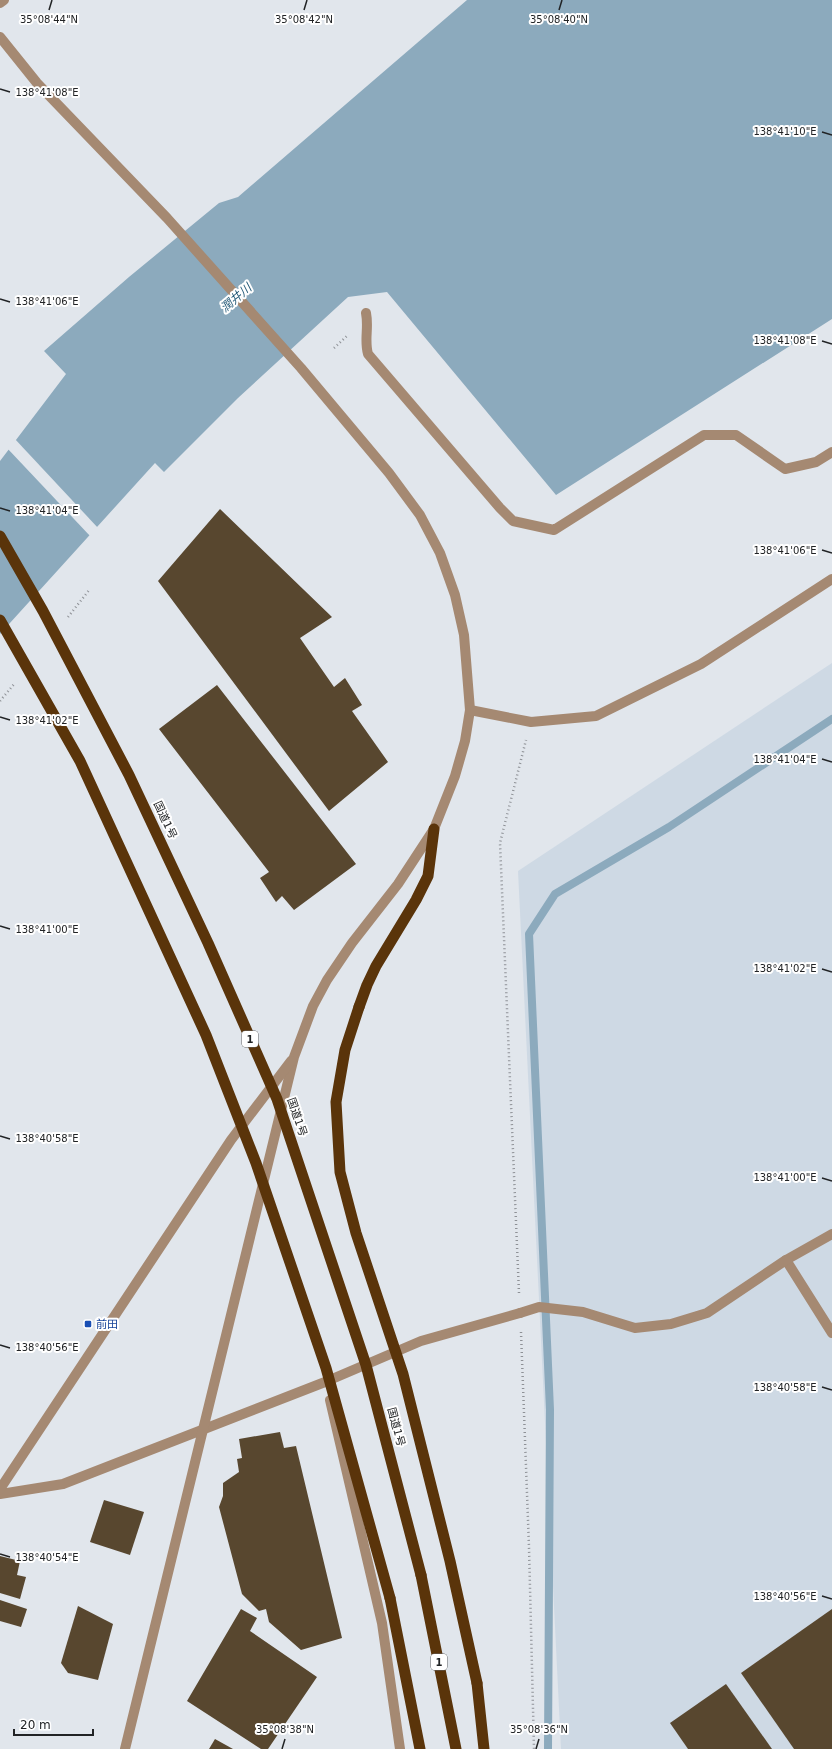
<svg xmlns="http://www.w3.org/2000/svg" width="832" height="1749" font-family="'DejaVu Sans','Noto Sans JP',sans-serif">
<rect width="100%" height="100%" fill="#e1e6ec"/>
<path fill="#ced9e4" d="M832 663V1749H561L518 871Z"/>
<path fill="#8caabd" d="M467 0H832V319L556 495 387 292 348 297 238 398 164 472 155 463 0 634V461L66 374 44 351 129 277 219 203 238 197Z"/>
<path fill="#e1e6ec" d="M14 438 99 529 91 537 7 448Z"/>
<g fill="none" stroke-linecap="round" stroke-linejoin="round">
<path stroke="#8caabd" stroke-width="8" d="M548 1749 550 1410 529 934 555 894 669 827 832 719"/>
</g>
<g fill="#58472f">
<path d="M220 509 332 617 300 638 334 687 345 678 362 705 352 711 388 762 329 811 158 581Z"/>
<path d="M217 685 356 864 294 910 282 896 276 902 260 878 269 872 159 729Z"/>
<path d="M280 1432 284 1448 296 1446 342 1638 301 1650 269 1622 266 1609 259 1611 242 1594 219 1507 223 1496V1483L239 1472 237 1459 242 1458 239 1439Z"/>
<path d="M104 1500 144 1512 130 1555 90 1542Z"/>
<path d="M0 1556 20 1561 17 1575 26 1577 20 1599 0 1593Z"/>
<path d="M0 1600 27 1609 21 1627 0 1621Z"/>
<path d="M78 1606 113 1624 98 1680 68 1673 61 1663Z"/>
<path d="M241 1609 257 1618 250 1631 317 1677 268 1749H261L187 1701Z"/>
<path d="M832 1609V1749H794L741 1673Z"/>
<path d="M726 1684 772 1749H688L670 1723Z"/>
<path d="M215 1739 233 1749H209Z"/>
</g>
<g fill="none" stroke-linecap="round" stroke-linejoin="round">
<g stroke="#8e9196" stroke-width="2.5" stroke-dasharray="1 3" stroke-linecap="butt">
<path d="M334 348 347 336"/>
<path d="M68 617 90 589"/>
<path d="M0 701 15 683"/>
<path d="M519 1293 500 843 526 740"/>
<path d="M521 1332 529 1547 534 1749"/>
</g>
<g stroke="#a58972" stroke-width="10">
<path d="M366 313C369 328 364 340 368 354L500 508 513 521 554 530 704 435H736L785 469 816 462 832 452"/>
<path d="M786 1260 832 1333"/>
<path d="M520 1313 539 1307 583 1312 635 1328 671 1324 707 1313 786 1260 832 1234"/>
</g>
<g stroke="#a58972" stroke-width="10">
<path d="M330 1400 382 1623 400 1749"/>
<path d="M0 1494 63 1484 325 1382 421 1341 520 1313"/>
</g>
<g stroke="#a58972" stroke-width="10">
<path d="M0 3 4 0"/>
<path d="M0 37 37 83 167 218 301 368 389 473 420 515 440 553 455 595 464 635 470 710 465 741 455 776 434 829 398 884 352 943 327 980 313 1006 294 1057 125 1749"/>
<path d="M470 710 531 722 596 716 701 664 832 579"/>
<path d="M0 1489 231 1140 291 1061"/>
</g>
<g stroke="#5a340a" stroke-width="11">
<path d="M359 1007 367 985 376 966 416 900 428 876 434 829"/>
<path d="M421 1575 456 1749"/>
<path d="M390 1598 420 1749"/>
<path d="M477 1683 484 1749"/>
</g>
<g stroke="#5a340a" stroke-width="11">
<path d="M0 536 43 611 129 775 208 943 277 1099 366 1365 421 1575"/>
<path d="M0 620 80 761 206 1035 256 1163 326 1368 390 1598"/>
<path d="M359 1007 345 1050 336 1102 340 1172 356 1233 403 1374 450 1561 477 1683"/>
</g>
</g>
<path fill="none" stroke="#212325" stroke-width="1.5" d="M49 10 52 0M304 10 307 0M559 10 562 0M0 89 10 92M822 132 832 135M0 299 10 302M822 341 832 344M0 508 10 511M822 550 832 553M0 717 10 720M822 759 832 762M0 926 10 929M822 969 832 972M0 1136 10 1139M822 1178 832 1181M0 1345 10 1348M822 1387 832 1390M0 1554 10 1557M822 1596 832 1599M282 1749 285 1739M536 1749 539 1739"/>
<rect fill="#1a4fb4" stroke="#fff" stroke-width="1.5" x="84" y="1320" width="8" height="8" rx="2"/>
<g text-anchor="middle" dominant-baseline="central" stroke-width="4" stroke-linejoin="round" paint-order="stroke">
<g fill="#fff" stroke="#646566" stroke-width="1">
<rect x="242" y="1031" width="16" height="16" rx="3"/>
<rect x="431" y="1654" width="16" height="16" rx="3"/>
</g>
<g font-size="10" font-weight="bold" fill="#212325">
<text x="250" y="1039">1</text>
<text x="439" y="1662">1</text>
</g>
<g font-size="11" fill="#212325" stroke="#fff">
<text transform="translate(165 820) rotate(65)">国道1号</text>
<text transform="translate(297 1117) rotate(71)">国道1号</text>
<text transform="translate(396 1427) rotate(75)">国道1号</text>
</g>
<g font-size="11" fill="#164399" stroke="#fff" text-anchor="start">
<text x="96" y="1324">前田</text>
</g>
<g font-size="12" font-style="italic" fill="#295e7b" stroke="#fff">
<text transform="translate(236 298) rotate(-41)">潤井川</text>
</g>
</g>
<g font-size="10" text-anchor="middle" fill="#212325" stroke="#fff" stroke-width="4" stroke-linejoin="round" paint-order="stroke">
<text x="49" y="23">35°08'44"N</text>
<text x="304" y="23">35°08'42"N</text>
<text x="559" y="23">35°08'40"N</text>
<text x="47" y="96">138°41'08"E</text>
<text x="785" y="135">138°41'10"E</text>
<text x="47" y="305">138°41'06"E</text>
<text x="785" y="344">138°41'08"E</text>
<text x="47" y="514">138°41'04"E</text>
<text x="785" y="554">138°41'06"E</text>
<text x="47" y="724">138°41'02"E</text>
<text x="785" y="763">138°41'04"E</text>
<text x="47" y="933">138°41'00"E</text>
<text x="785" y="972">138°41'02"E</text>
<text x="47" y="1142">138°40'58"E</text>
<text x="785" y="1181">138°41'00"E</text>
<text x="47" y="1351">138°40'56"E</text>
<text x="785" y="1391">138°40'58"E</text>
<text x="47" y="1561">138°40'54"E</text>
<text x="785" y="1600">138°40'56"E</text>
<text x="285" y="1733">35°08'38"N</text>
<text x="539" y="1733">35°08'36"N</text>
</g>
<path d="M14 1729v6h79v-6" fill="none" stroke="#212325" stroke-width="2"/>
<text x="20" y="1729" font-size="12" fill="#212325" stroke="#ffffff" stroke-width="3" paint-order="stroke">20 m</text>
</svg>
